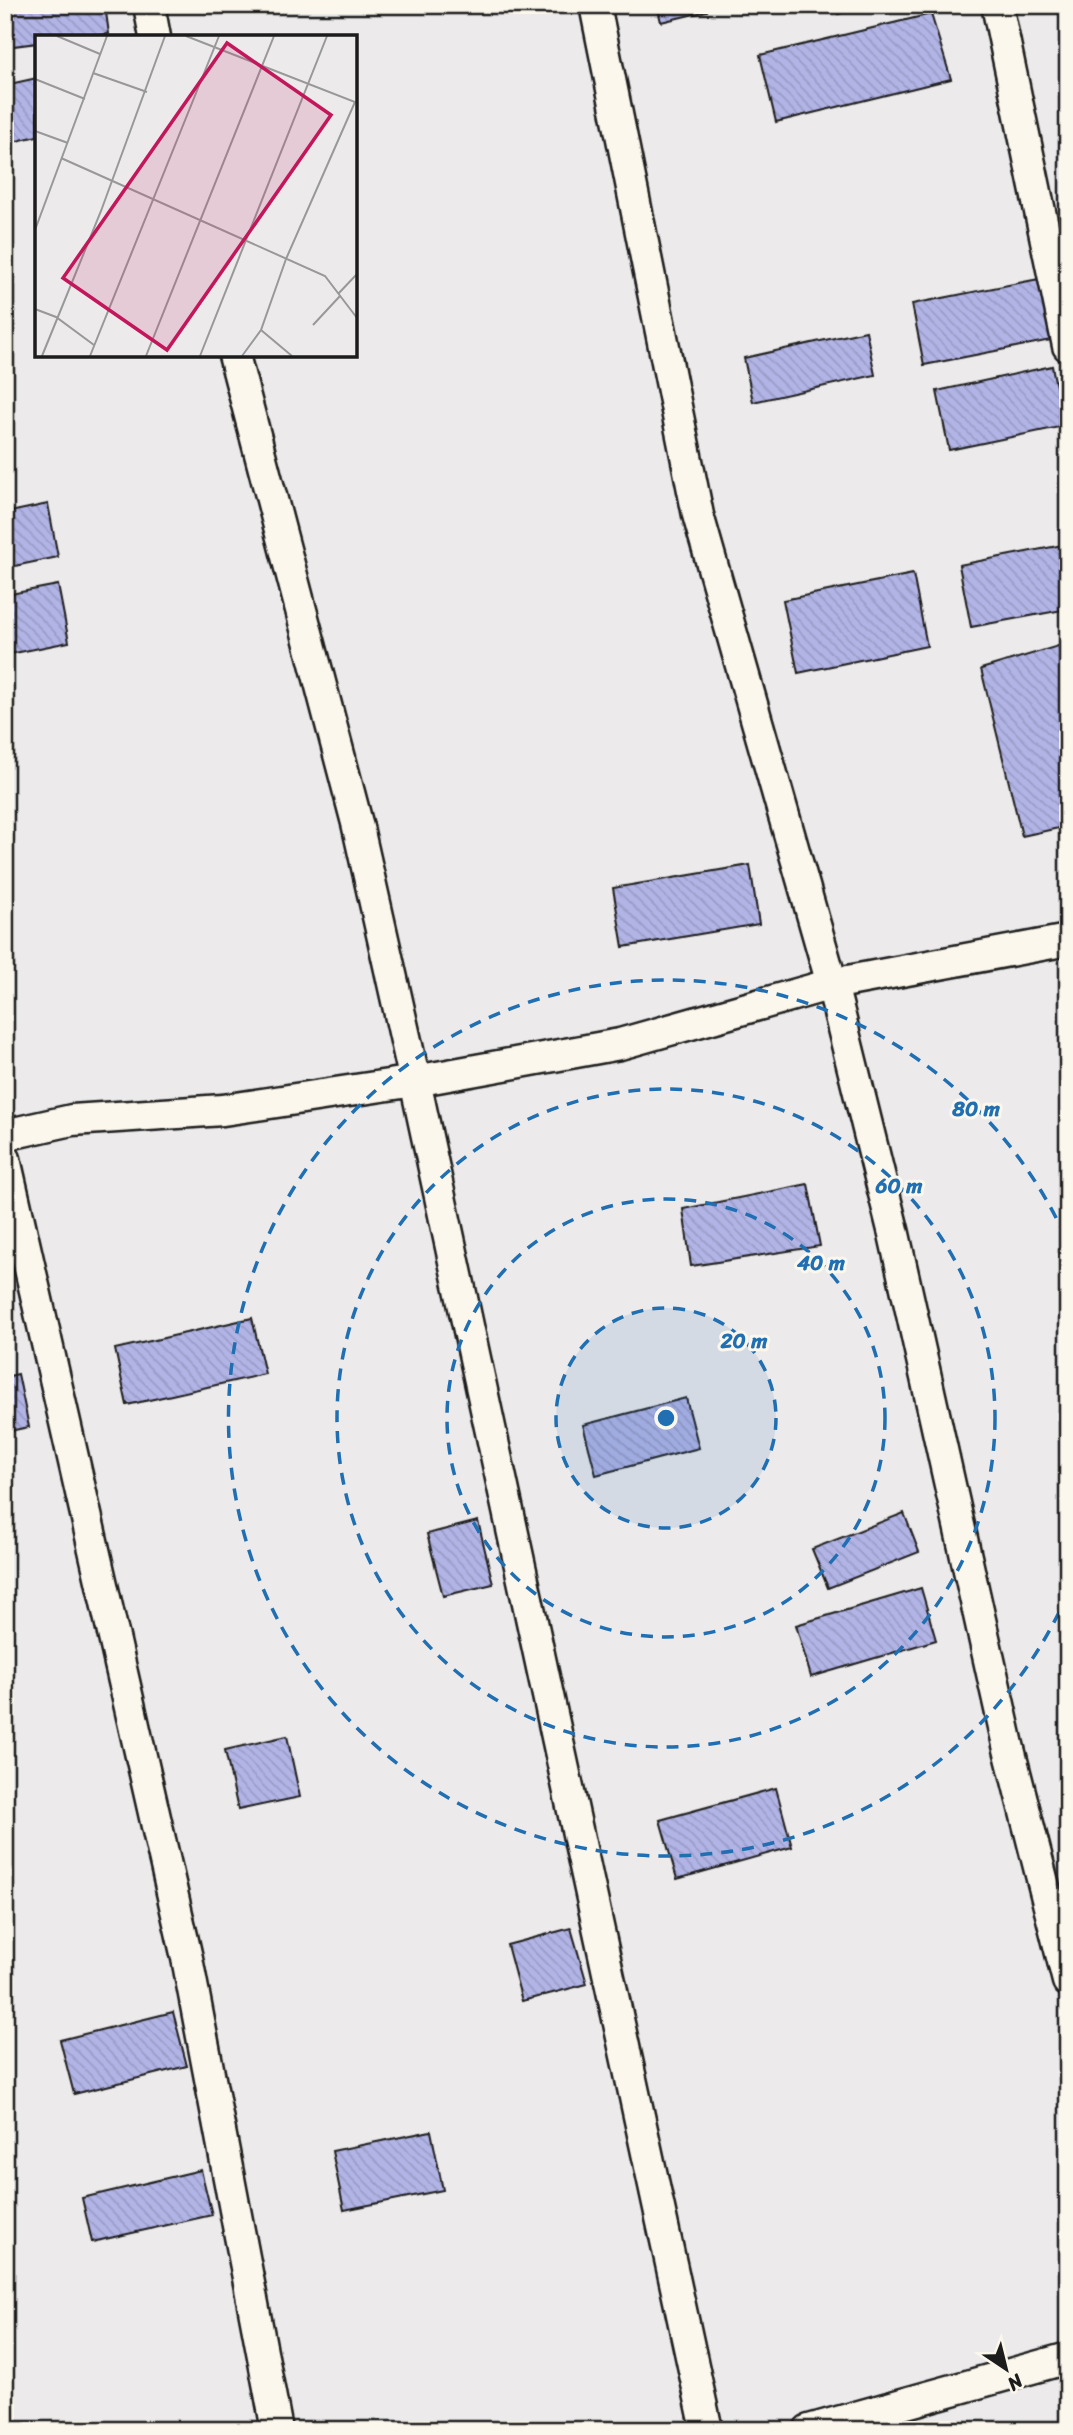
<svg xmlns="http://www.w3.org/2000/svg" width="1073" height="2435" font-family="Sriracha,sans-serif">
<defs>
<pattern id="building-back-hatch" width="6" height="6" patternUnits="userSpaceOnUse" patternTransform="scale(1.75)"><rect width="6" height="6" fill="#b2b4e6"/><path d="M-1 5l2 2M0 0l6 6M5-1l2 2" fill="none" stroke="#989ac5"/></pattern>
</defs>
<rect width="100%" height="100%" fill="#eceaeb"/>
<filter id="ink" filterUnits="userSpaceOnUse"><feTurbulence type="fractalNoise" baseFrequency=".0143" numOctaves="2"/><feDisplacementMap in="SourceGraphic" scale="14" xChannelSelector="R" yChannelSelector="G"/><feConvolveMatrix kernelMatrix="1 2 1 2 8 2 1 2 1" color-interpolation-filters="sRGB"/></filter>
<g filter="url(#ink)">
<g fill="url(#building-back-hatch)" stroke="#1c1c1c" stroke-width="2">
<path d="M5 5H105L109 34 86 37H37V43L5 47Z"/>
<path d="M657 5H706L707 11 661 22Z"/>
<path d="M835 5H871L838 14Z"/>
<path d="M931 14 951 79 776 122 760 55Z"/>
<path d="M37 78V136L5 144V85Z"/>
<path d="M1039 279 1051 340 924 365 912 304Z"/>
<path d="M866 331 875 375 753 402 744 358Z"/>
<path d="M1052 366 1064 426 949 450 937 391Z"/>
<path d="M48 504 58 557 5 568V513Z"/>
<path d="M1068 544V609L971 627 959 565Z"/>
<path d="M913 574 927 646 798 673 783 600Z"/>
<path d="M58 585 69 642 5 655V595Z"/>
<path d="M1068 643V826L1022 836 981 669Z"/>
<path d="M750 865 759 924 623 947 613 888Z"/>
<path d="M808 1184 820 1246 691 1266 683 1209Z"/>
<path d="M5 1291 13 1331 5 1332Z"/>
<path d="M252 1318 265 1374 127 1405 115 1349Z"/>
<path d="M18 1374 29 1427 5 1432V1377Z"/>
<path d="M686 1398 699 1448 596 1475 583 1425Z"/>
<path d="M904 1513 919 1552 828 1588 812 1549Z"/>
<path d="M478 1521 493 1584 443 1596 427 1534Z"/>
<path d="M921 1588 936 1640 811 1677 796 1625Z"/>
<path d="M287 1736 300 1797 238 1810 225 1750Z"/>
<path d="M776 1788 792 1847 677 1879 660 1820Z"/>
<path d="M571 1928 587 1984 522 2001 507 1945Z"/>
<path d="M173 2012 187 2066 74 2094 60 2040Z"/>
<path d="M431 2131 443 2190 344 2210 332 2151Z"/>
<path d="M201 2170 212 2215 92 2242 82 2198Z"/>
</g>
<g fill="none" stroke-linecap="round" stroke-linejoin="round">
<g stroke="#1c1c1c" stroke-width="35">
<g id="minor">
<path d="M149 5 155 37"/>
<path d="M595 5 698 515 832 984 894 1234 1008 1745 1068 1981"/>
<path d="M997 5 1068 346"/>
<path d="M234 355 357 823 415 1081 707 2430"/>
<path d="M5 1135 72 1120 223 1110 415 1081 620 1044 832 984 1068 940"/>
<path d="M5 1159 187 1958 277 2430"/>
<path d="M809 2430 1068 2358"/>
</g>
</g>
<use href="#minor" stroke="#fbf7ec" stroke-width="30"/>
</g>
</g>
<circle cx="666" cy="1418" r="110" fill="#1f6fb2" fill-opacity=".12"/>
<g fill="none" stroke="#1f6fb2" stroke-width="3.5" stroke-dasharray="12 9">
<circle cx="666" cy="1418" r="110"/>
<circle cx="666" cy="1418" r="219"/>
<circle cx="666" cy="1418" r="329"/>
<path d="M1068 1593A438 438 0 1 1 1068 1243"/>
</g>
<g transform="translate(35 35)">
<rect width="322" height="322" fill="#eceaeb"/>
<path fill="none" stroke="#999898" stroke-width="2" d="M22 1 65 19M151 1 320 67 251 224 226 295 207 321M58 38 112 57M0 44 50 64M0 96 33 108M26 123 290 241 322 283M0 195 72 1M303 259 322 239M0 274 21 282 59 310M278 290 305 261M226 295 257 321M7 321 66 176 130 1M55 321 184 1M111 321 239 1M165 321 292 1"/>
<path fill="#c2185b" fill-opacity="0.15" stroke="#c2185b" stroke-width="3.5" d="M192 8 296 80 132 315 28 243Z"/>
<rect width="322" height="322" fill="none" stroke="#1c1c1c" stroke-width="3.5"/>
</g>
<circle cx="666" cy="1418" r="10" fill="#1f6fb2" stroke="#fbf7ec" stroke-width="3.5"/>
<g font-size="21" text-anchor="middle" font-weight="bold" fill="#1f6fb2" stroke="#fbf7ec" stroke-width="6" stroke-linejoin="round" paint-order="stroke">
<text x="976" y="1116">80 m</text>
<text x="899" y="1193">60 m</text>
<text x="821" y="1270">40 m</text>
<text x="744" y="1348">20 m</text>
</g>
<rect width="1073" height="2435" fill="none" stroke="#fbf7ec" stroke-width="28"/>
<rect x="14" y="14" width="1045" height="2407" fill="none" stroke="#1c1c1c" stroke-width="2.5" filter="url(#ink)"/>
<g transform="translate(1006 2369) rotate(145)" stroke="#fbf7ec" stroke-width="5" paint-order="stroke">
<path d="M0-5L12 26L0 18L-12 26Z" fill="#1c1c1c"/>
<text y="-10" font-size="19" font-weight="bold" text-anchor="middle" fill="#1c1c1c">N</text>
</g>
</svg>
